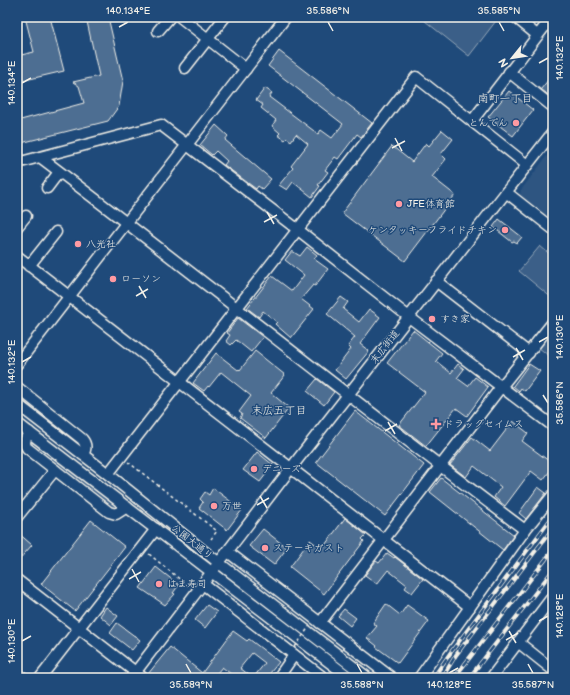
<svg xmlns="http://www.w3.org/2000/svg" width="570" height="695" font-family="'Balsamiq Sans','Klee One',sans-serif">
<rect width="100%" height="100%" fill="#1f4a7a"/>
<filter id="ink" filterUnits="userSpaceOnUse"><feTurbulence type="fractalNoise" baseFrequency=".025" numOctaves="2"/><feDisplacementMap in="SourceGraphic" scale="8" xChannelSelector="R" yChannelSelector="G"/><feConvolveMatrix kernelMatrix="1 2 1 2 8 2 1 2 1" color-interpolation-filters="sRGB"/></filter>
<g filter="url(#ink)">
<path fill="#2d5581" d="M553 148V221L520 196 521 190Z"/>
<g fill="#3a5f88" stroke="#97a8b8">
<path d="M420 17H499L469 56Z"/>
<path d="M540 246 553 257V299L519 271Z"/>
<path d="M549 335 553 338 552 358 539 348Z"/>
<path d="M17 393 82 443V449L23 403 17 397Z"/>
<path d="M32 441 118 507 111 508 33 447Z"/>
</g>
<g fill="#4d6e92" stroke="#f4f1e8" fill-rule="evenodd">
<path d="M25 17H50L64 71 17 82V56L34 52Z"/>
<path d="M86 17H108L123 81 119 106 108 121 17 144V121L84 103 79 86 73 82 99 76Z"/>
<path d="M279 51 372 123 361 137 357 134 338 159 335 157 325 170 328 172 318 185 320 186 312 197 293 182 287 190 279 185 293 168 291 166 308 144 296 134 291 141 287 138 285 140 278 135 280 133 272 126 276 120 261 108 263 105 256 100 265 88 272 93 269 97 318 134 321 130 332 138 343 124 268 66Z"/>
<path d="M553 74V99L541 89Z"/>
<path d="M509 91 533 110 513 136 488 117Z"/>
<path d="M216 125 228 136 225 140 271 179 262 189 258 186 256 189 224 165 227 161 216 151 212 155 200 145Z"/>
<path d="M442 130 453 139 441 154 446 159 432 177 455 195 405 261 342 213 392 146 412 162 426 143 429 146Z"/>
<path d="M499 219 522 237 517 243 514 241 512 242 493 227Z"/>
<path d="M307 247 317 255 314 259 328 269 315 286 313 285 301 299 314 309 291 338 275 324 277 322 263 311 259 317 247 308 272 276 292 291 304 275 285 260 292 251 300 256Z"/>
<path d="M341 297 348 302 343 309 359 322 369 309 380 317 360 344 369 351 346 379 335 370 351 349 348 346 355 337 327 314Z"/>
<path d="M238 318 263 337 251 352 236 340 231 345 226 341 230 335 227 333Z"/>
<path d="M413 330 442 353 436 361 451 373 458 364 464 369 457 378 468 386 475 377 488 387 467 416 456 408 426 446 399 425 425 392 387 363Z"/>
<path d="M255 351 285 375 271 393 289 408 266 438 240 418 242 414 239 412 251 396 221 372 209 387 208 386 204 391 193 383 216 353 238 370 239 369 240 370Z"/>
<path d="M529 364 540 371 525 391 521 388 519 391 513 386Z"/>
<path d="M317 379 334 392 324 405 307 391Z"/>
<path d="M355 411 424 465 385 516 316 462Z"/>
<path d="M513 421 528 433 522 441 553 464V467L543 480 531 471 505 506 494 497 501 487 474 466 466 477 450 465 472 437 490 451Z"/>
<path d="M257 452 273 465 260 482 243 470Z"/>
<path d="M441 478 514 535 503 550 430 492Z"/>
<path d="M538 487 546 493 526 519 519 513Z"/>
<path d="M213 488 242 510 227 530 199 508 203 502 200 499 205 492 209 495Z"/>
<path d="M345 518 366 535 362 539 364 541 324 594 290 567 310 540 322 549Z"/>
<path d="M91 520 125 547 75 611 41 584Z"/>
<path d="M263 529 287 548 274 565 249 546Z"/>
<path d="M17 532 32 545 17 562Z"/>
<path d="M387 553 394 558 395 557 423 579 412 593 405 588 407 585 388 570 377 584 365 575 376 561 379 563Z"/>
<path d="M156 567 179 585 173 593 175 594 165 605 140 588Z"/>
<path d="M386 604 400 615 407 605 429 621 398 663 376 647 377 646 367 638 377 626 373 623Z"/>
<path d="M207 605 217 612 205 628 195 620Z"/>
<path d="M106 607 118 616 111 625 100 616Z"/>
<path d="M344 609 356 618 350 626 338 616Z"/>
<path d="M117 623 140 640 132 650 110 633Z"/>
<path d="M233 631 247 641 249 639 279 662 266 678H236L222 667 213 678H153L148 674 170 647 202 673ZM252 653 265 663 253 678 240 668Z"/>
<path d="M17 665 27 673 23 678H17Z"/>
</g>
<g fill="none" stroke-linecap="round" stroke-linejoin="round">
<g stroke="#f4f1e8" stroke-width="13">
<g id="minor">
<path d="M180 17 246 69"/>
<path d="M515 17 537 35"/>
<path d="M158 31 170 17"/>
<path d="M185 68 225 17"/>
<path d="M509 72 553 107"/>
<path d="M472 121 552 17"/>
<path d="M40 157C203 280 362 408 525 530"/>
<path d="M17 163 161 125 297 229 409 317 553 426"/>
<path d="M47 188 59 172"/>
<path d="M506 192 553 229"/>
<path d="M17 227 26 216"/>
<path d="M17 256 470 607"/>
<path d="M29 266 56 232"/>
<path d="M436 281 529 353"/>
<path d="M17 364 286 17"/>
<path d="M17 387 82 439C87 445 86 449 83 455"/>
<path d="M17 404 108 474 219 563 368 678"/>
<path d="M17 423 350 678"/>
<path d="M29 432C26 438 23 443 27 448L109 512 116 514 127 507"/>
<path d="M108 474 416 77 527 165"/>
<path d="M17 517 55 470"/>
<path d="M228 552 392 678"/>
<path d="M17 580 143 678"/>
<path d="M203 584 324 678"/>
<path d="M320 623 501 387 553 322"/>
<path d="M518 642 553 670"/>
<path d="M40 678 156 529"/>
<path d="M131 678 291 468 553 132"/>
<path d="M278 678 294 655"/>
<path d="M419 678 525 530 553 495"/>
<path d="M491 678 553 596"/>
</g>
</g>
<g stroke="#f4f1e8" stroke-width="1.5" stroke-dasharray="3 3" stroke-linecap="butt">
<path d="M549 124 552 120V117"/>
<path d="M128 462 217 531 211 539"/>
<path d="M149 554 188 586"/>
</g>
<use href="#minor" stroke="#1f4a7a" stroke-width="10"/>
<g stroke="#f4f1e8" stroke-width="4">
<g id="rail">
<path d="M433 678 451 652 553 516"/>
<path d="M442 678 456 655 553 528"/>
<path d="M454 678 553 550"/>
<path d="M469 678 553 570"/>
</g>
</g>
<use href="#rail" stroke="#1f4a7a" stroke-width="2.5" stroke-dasharray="8" stroke-linecap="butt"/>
<path stroke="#f4f1e8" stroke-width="1.5" stroke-dasharray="3 3" stroke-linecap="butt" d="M295 647 311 624"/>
</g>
</g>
<path fill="none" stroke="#f4f1e8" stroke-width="1.5" d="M328 22 333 31M499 22 504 31M119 27 128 22M539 63 548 58M22 83 31 78M395 138 402 151M392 148 405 141M267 212 274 224M264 222 277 215M139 286 146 298M136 296 148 289M539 342 548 337M516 348 523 360M513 357 525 350M22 362 31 357M543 395 548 403M388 422 395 434M385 431 397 424M260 496 267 508M257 505 269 498M132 569 139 582M129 579 141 572M539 621 548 616M509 631 516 643M506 640 518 633M22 641 31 636M186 664 191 673M357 664 362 673M528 664 533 673M449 673 458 668"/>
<g fill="#ff9aa2" stroke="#1f4a7a" stroke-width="1.5">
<circle cx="516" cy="123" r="4"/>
<circle cx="399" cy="204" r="4"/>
<circle cx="505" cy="230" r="4"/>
<circle cx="78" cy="244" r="4"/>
<circle cx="113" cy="279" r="4"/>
<circle cx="432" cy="319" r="4"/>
<path d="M434 418h4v4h4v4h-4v4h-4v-4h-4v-4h4z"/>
<circle cx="254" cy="469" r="4"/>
<circle cx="214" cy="506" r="4"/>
<circle cx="265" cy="548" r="4"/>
<circle cx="159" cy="584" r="4"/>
</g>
<g text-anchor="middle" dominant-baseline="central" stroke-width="3" stroke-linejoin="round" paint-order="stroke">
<g font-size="10" fill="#f4f1e8" stroke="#1f4a7a" text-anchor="start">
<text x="508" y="123" text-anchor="end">とんでん</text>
<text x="407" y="204">JFE体育館</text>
<text x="497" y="230" text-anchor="end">ケンタッキーフライドチキン</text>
<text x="86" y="244">八光社</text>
<text x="121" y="279">ローソン</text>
<text x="440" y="319">すき家</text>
<text x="444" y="424">ドラッグセイムス</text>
<text x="262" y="469">デニーズ</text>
<text x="222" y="506">万世</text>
<text x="273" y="548">ステーキガスト</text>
<text x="167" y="584">はま寿司</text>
</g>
<g font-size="10" fill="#f4f1e8" stroke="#1f4a7a">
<text transform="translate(385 347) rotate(-52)">末広街道</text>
<text transform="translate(192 542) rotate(39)">公園大通り</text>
</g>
<g font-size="11" fill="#f4f1e8" stroke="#1f4a7a">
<text x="505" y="98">南町一丁目</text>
<text x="279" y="410">末広五丁目</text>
</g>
</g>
<rect width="570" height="695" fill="none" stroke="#1f4a7a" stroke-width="44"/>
<g transform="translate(512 58) rotate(240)" stroke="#1f4a7a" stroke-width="3" paint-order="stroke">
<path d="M0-3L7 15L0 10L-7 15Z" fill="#f4f1e8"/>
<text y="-6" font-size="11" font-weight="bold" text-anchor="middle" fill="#f4f1e8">N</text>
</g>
<rect x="22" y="22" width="526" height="651" fill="none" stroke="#f4f1e8" stroke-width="1.5"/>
<g font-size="10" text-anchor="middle" fill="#f4f1e8">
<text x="128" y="14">140.134°E</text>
<text x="328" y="14">35.586°N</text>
<text x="499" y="14">35.585°N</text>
<text transform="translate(559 58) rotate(-90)" y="4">140.132°E</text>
<text transform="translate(11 83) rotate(-90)" y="4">140.134°E</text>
<text transform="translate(559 337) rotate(-90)" y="4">140.130°E</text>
<text transform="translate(11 362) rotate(-90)" y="4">140.132°E</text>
<text transform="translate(559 403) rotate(-90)" y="4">35.586°N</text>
<text transform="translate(559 616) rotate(-90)" y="4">140.128°E</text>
<text transform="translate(11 641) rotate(-90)" y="4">140.130°E</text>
<text x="191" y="688">35.589°N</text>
<text x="362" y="688">35.588°N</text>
<text x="449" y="688">140.128°E</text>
<text x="533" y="688">35.587°N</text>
</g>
</svg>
